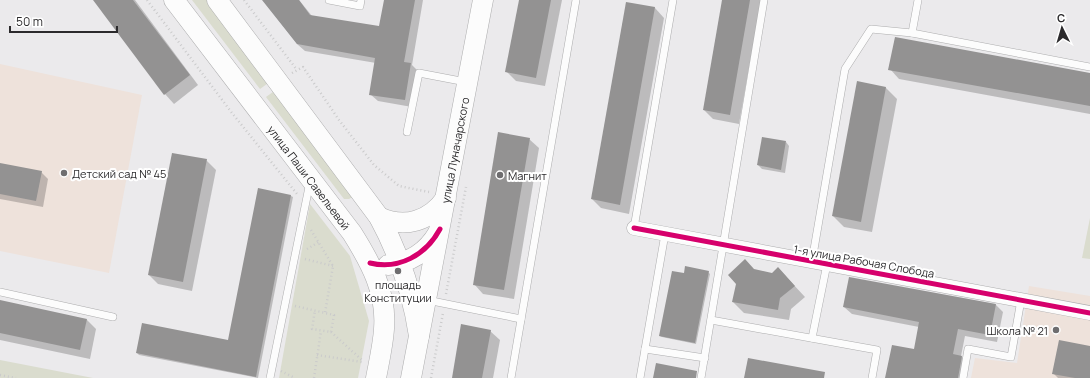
<svg xmlns="http://www.w3.org/2000/svg" width="1090" height="378" font-family="Manrope,sans-serif">
<rect width="100%" height="100%" fill="#ebeaec"/>
<g fill="#eee2db">
<path d="M0 64 142 95 109 273 0 251Z"/>
<path d="M1029 286 1090 296V378H971L975 358 1017 363Z"/>
</g>
<g fill="#dadcce">
<path d="M192 0H209L271 81 260 89Z"/>
<path d="M277 89 354 196 349 199H344L266 97Z"/>
<path d="M310 204 350 256 369 321 358 378H279Z"/>
<path d="M1090 218V259L1082 258Z"/>
<path d="M0 360 93 378H0Z"/>
</g>
<g fill="#0003">
<path d="M94 0H135L198 85 174 104 165 94Z"/>
<path d="M263 0H299L312 16 380 28 385 0H423L412 65 418 71 412 107 378 101 370 94 376 63 305 51 297 44Z"/>
<path d="M520 0H562L545 86 516 81 506 71Z"/>
<path d="M723 0H761L739 124 713 119 704 110Z"/>
<path d="M627 3 655 8 664 18 629 214 601 208 592 199Z"/>
<path d="M890 69 1090 74V114L899 79Z"/>
<path d="M858 83 886 88 897 99 872 232 844 227 833 216Z"/>
<path d="M529 139 539 148 514 299 483 294 474 284Z"/>
<path d="M786 142 789 146 785 173 762 169 758 165Z"/>
<path d="M206 160 216 170 192 291 158 284 149 275Z"/>
<path d="M0 164 41 172 48 179 43 207 0 199Z"/>
<path d="M259 189 291 196 293 197 258 378 139 355 137 353 229 341Z"/>
<path d="M778 268 805 297 791 309 789 320 744 313 733 302 737 284 755 271 772 274Z"/>
<path d="M708 272 710 274 696 344 662 337 660 336 685 274Z"/>
<path d="M850 278 996 305 1003 312 997 342 965 336 961 356 968 364 966 378H886L915 350 919 327 852 314 844 307Z"/>
<path d="M0 301 87 320 96 329 90 359 0 340Z"/>
<path d="M490 331 500 340 493 378H453Z"/>
<path d="M1090 347V378H1058L1053 373Z"/>
</g>
<g fill="#939292">
<path d="M93 0H133L190 75 164 95Z"/>
<path d="M262 0H299L310 15 379 26 384 0H415L404 62 411 63 405 100 369 95 375 58 297 44Z"/>
<path d="M519 0H551L536 78 505 72Z"/>
<path d="M722 0H750L730 115 703 110Z"/>
<path d="M626 2 655 7 620 205 591 199Z"/>
<path d="M895 37 1090 73V106L888 70Z"/>
<path d="M857 81 886 87 861 222 832 216Z"/>
<path d="M498 132 530 138 504 290 473 285Z"/>
<path d="M762 137 786 141 781 170 757 165Z"/>
<path d="M172 153 207 159 183 282 148 275Z"/>
<path d="M0 163 42 171 36 201 0 194Z"/>
<path d="M258 188 291 195 256 377 136 353 142 323 228 340Z"/>
<path d="M745 259 754 269 772 273 778 267 795 286 780 298 778 310 732 302 736 284 728 275Z"/>
<path d="M685 266 709 271 695 343 659 336 672 271 684 273Z"/>
<path d="M849 277 996 304 990 335 958 329 953 354 962 356 958 378H885L892 345 914 349 919 322 843 307Z"/>
<path d="M0 300 87 319 80 350 0 333Z"/>
<path d="M461 324 491 330 482 378H452Z"/>
<path d="M1059 340 1090 346V378H1075L1052 374Z"/>
<path d="M748 358 825 372 824 378H744Z"/>
<path d="M656 363 697 371 696 378H653Z"/>
</g>
<g fill="none" stroke-linecap="round" stroke-linejoin="round">
<g stroke="#adadae" stroke-width="8">
<g id="lane">
<path d="M329 0 360 6 361 0"/>
<path d="M912 33 918 0"/>
<path d="M407 132 419 73 466 82"/>
<path d="M634 228 673 0"/>
<path d="M812 261 845 69 871 29 912 33 1090 67"/>
<path d="M0 292 113 317"/>
<path d="M427 300 521 319"/>
<path d="M711 320 877 350 872 378"/>
<path d="M812 338 827 264"/>
<path d="M645 349 705 358"/>
<path d="M270 378 310 182"/>
<path d="M511 378 576 0"/>
<path d="M640 378 665 234"/>
<path d="M701 378 764 0"/>
<path d="M963 378 968 349 1011 357 1021 300"/>
</g>
</g>
<g stroke="#adadae" stroke-width="15">
<path id="street" d="M634 228 1090 313"/>
</g>
<g stroke="#adadae" stroke-width="21">
<g id="secondary">
<path id="s1" d="M174 0 352 233C371 263 387 293 384 329 383 345 379 362 376 378"/>
<path d="M217 0 379 217C399 254 413 295 419 336"/>
<path d="M379 217C405 229 430 221 446 198"/>
<path d="M388 265C409 263 427 252 438 233"/>
<path id="s2" d="M411 378 483 0"/>
</g>
</g>
<g stroke="#cacacb" stroke-width="2.5" stroke-dasharray="1 3" stroke-linecap="butt">
<path d="M147 0 232 113 297 194"/>
<path d="M244 0 297 70"/>
<path d="M292 73 303 67 339 120 374 165 399 186 429 192"/>
<path d="M311 230 333 266 325 313"/>
<path d="M307 249 319 242"/>
<path d="M305 259 333 266"/>
<path d="M446 294 466 187"/>
<path d="M295 306 334 315 331 332 312 329 315 310"/>
<path d="M331 332 363 361"/>
<path d="M317 355 362 362"/>
<path d="M281 371 295 378"/>
<path d="M0 375 16 378"/>
<path d="M314 378 321 331"/>
<path d="M431 378 443 313"/>
</g>
<use href="#lane" stroke="#fcfcfc" stroke-width="7"/>
<use href="#street" stroke="#fcfcfc" stroke-width="14"/>
<use href="#secondary" stroke="#fcfcfc" stroke-width="20"/>
<g stroke="#fff" stroke-width="8">
<g id="cycleway">
<path d="M634 228 1090 313"/>
<path d="M370 263C399 270 426 255 440 229"/>
</g>
</g>
<use href="#cycleway" stroke="#d6006c" stroke-width="5"/>
</g>
<g fill="#6e6d6f" stroke="#fff" stroke-width="1.5">
<circle cx="64" cy="173" r="4"/>
<circle cx="500" cy="175" r="4"/>
<circle cx="398" cy="271" r="4"/>
<circle cx="1056" cy="330" r="4"/>
</g>
<g text-anchor="middle" dominant-baseline="central" stroke-width="4" stroke-linejoin="round" paint-order="stroke">
<g font-size="11" fill="#2b2a2c" stroke="#fff">
<text stroke="none"><textPath href="#s2" startOffset="232">улица Луначарского</textPath></text>
<text stroke="none"><textPath href="#s1" startOffset="223">улица Паши Савельевой</textPath></text>
<text transform="translate(864 261) rotate(10)">1-я улица Рабочая Слобода</text>
</g>
<g font-size="11" fill="#2b2a2c" stroke="#fff" text-anchor="start">
<text x="72" y="173">Детский сад № 45</text>
<text x="508" y="175">Магнит</text>
<text x="398" y="284" text-anchor="middle">площадь<tspan x="398" dy="13">Конституции</tspan></text>
<text x="1048" y="330" text-anchor="end">Школа № 21</text>
</g>
</g>
<g transform="translate(1062 28) rotate(355)" stroke="#ffffff" stroke-width="3" paint-order="stroke">
<path d="M0-3L7 15L0 10L-7 15Z" fill="#2b2a2c"/>
<text y="-6" font-size="11" font-weight="bold" text-anchor="middle" fill="#2b2a2c">С</text>
</g>
<path d="M10 26v6h107v-6" fill="none" stroke="#2b2a2c" stroke-width="2"/>
<text x="16" y="26" font-size="12" fill="#2b2a2c" stroke="#ffffff" stroke-width="3" paint-order="stroke">50 m</text>
</svg>
